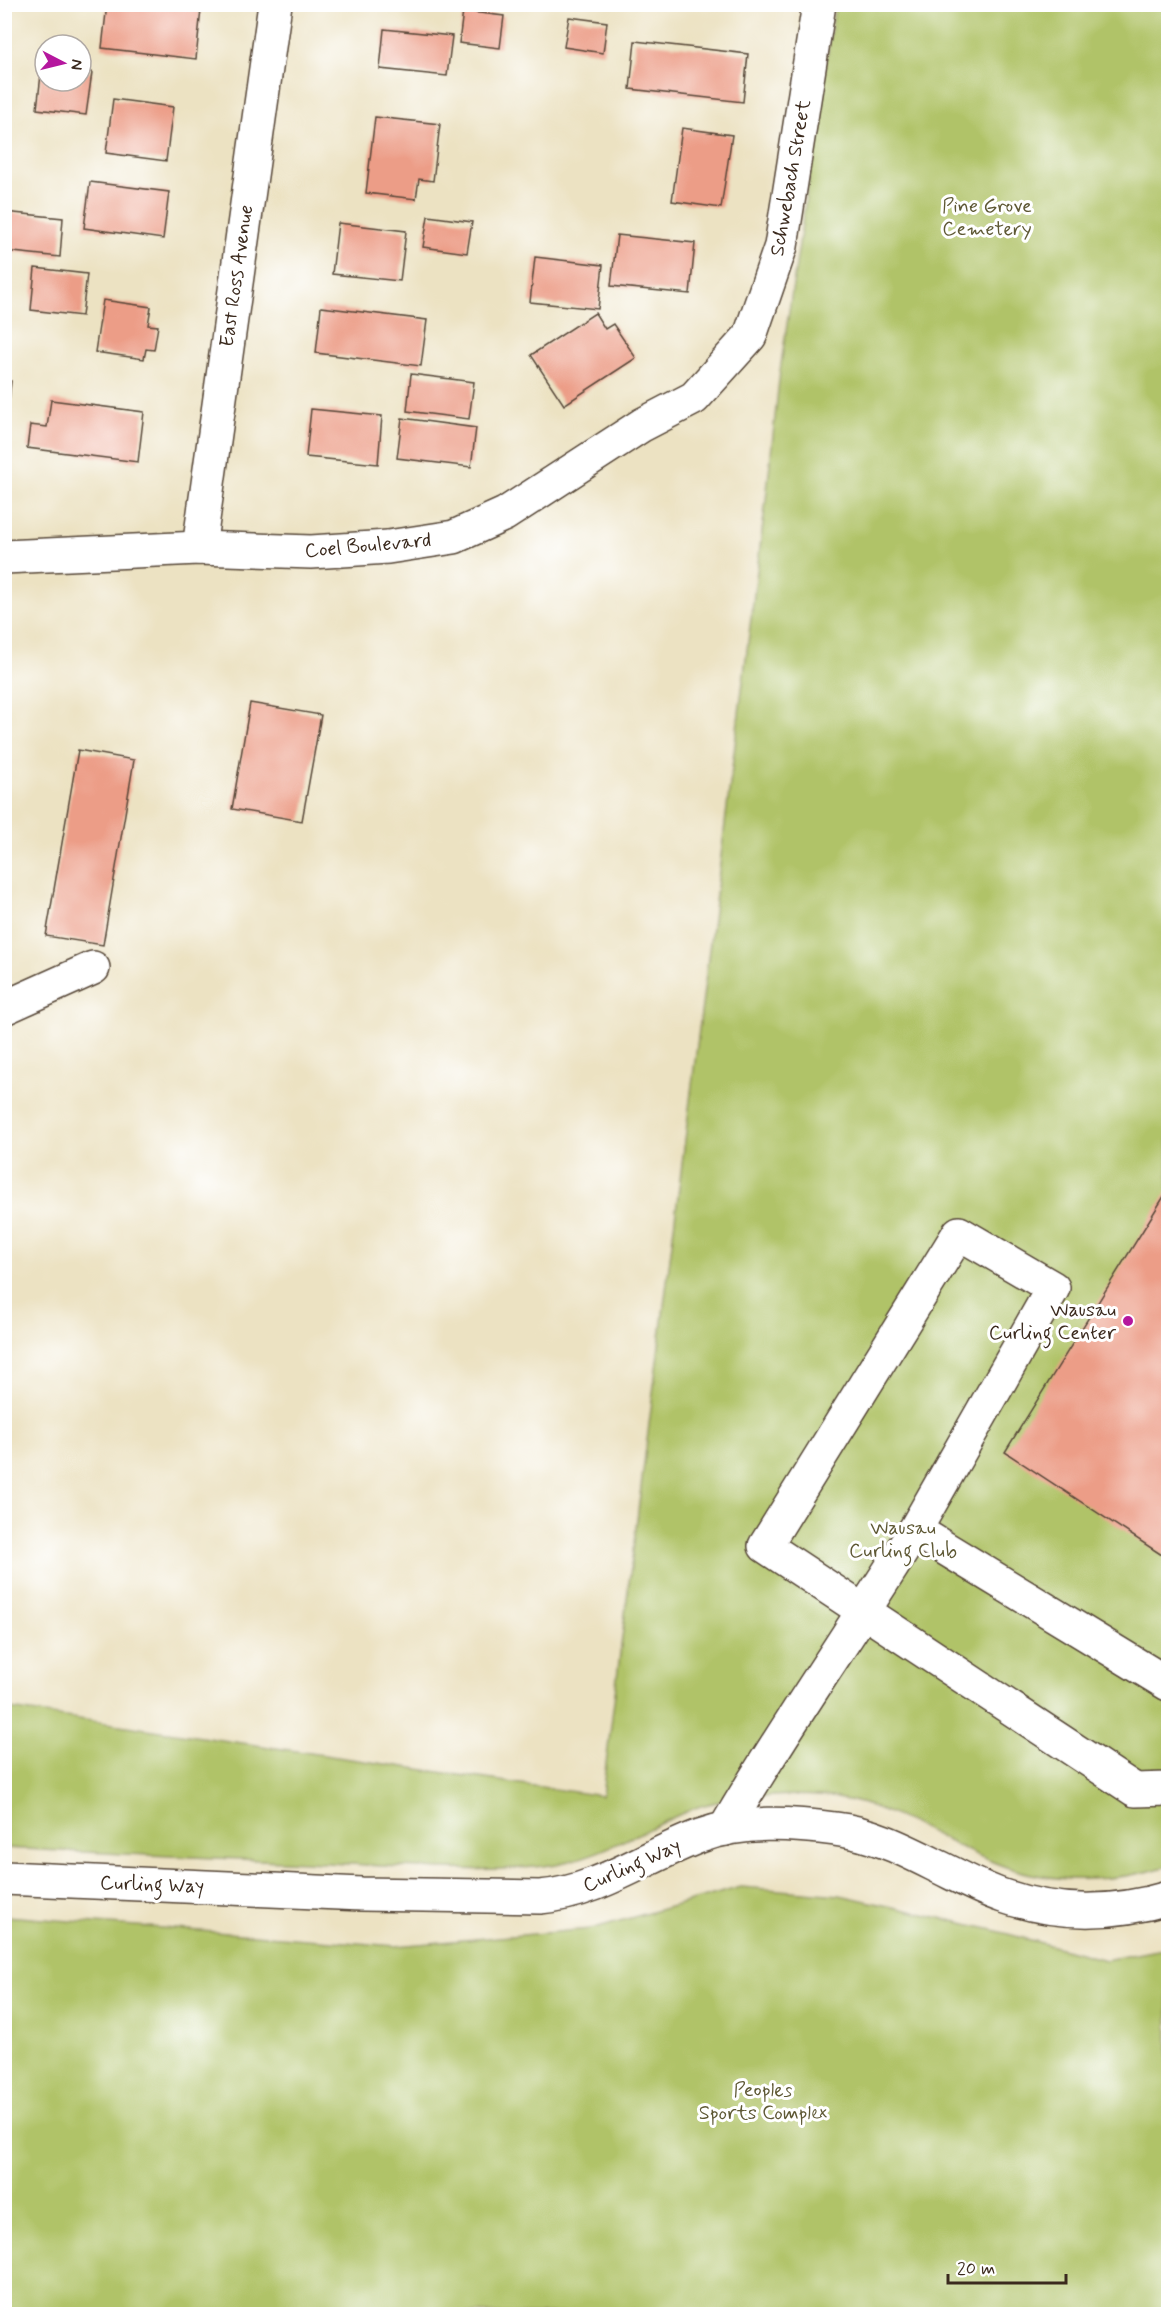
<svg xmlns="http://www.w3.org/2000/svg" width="1173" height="2319" font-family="Mynerve,sans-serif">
<rect width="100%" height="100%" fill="#fff"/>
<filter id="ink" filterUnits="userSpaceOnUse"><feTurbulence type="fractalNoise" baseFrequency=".0167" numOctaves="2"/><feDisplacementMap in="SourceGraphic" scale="12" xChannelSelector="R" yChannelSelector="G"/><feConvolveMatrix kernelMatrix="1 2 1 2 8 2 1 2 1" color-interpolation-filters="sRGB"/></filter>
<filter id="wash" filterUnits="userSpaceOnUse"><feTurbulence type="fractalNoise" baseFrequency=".008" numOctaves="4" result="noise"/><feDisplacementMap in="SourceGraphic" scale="24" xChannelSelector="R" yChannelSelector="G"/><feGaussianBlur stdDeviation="1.35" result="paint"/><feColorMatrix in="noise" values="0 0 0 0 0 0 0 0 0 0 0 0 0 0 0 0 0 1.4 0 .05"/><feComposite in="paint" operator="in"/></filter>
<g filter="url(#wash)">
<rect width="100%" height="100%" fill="#ece2c2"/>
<g fill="#b0c367" stroke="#767642" stroke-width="1.5">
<path d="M835 5H1168V1866C1115 1883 1051 1885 998 1864 943 1843 896 1807 837 1798 802 1792 728 1796 695 1808 645 1828 597 1860 544 1866 473 1874 399 1866 328 1863 220 1858 112 1854 5 1848L4 1708 602 1796 766 500 780 371Z"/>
<path d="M741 1887 840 1895 993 1930 1105 1960 1168 1948V2314H5V1916L396 1946 591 1929Z"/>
</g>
<g id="blocks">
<g fill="#ec9d87">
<path d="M107 4H167L201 9 196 59 102 48Z"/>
<path d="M463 11 504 16 500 48 459 43Z"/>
<path d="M569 17 607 22 603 53 564 47Z"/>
<path d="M384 29 452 36 447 76 380 69Z"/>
<path d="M635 41 748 54 743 102 630 89Z"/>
<path d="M42 66H45V81H81V70L92 72 86 115 37 109Z"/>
<path d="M113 99 173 107 166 161 106 153Z"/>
<path d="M375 117 440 124 433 181 419 179 416 199 366 193Z"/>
<path d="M682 128 732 135 721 208 672 201Z"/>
<path d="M90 182 169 192 163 239 84 228Z"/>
<path d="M4 212 63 218 60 257 4 251Z"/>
<path d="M428 216 472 222 467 253 423 247Z"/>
<path d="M338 223 406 231 400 281 332 274Z"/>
<path d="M617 235 695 243 690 294 611 286Z"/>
<path d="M535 257 603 265 598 309 530 302Z"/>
<path d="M35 268 87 274 82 316 31 310Z"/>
<path d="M103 300 151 307 148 325 158 326 154 350 146 349 144 359 95 352Z"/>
<path d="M321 307 427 320 421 366 316 353Z"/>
<path d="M595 313 605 329 613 324 636 358 564 405 531 355Z"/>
<path d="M411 374 474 382 469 419 407 411Z"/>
<path d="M4 381H11L7 422H4Z"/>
<path d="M51 400 144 412 138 462 27 448 30 425 47 427Z"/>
<path d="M311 409 382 416 378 464 306 457Z"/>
<path d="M402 418 476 428 471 467 397 458Z"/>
<path d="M250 703 321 715 302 821 232 809Z"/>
<path d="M78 750 134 760 103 945 46 936Z"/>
<path d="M1168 1190V1559L1005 1452Z"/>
</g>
</g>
</g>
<g filter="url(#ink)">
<use href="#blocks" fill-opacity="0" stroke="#564637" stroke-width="1.5"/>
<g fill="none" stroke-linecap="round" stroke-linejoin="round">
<g stroke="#564637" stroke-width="36">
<g id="minor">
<path d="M199 548 275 4"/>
<path d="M4 557 199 548 311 552 388 547 454 537 505 514 642 425 694 398 750 336 781 246 819 4"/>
<path d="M4 1008 93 968"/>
<path d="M915 1530 1053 1288 959 1233 765 1546 1135 1790 1168 1789"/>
<path d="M725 1829C784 1727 853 1631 915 1530L1168 1684"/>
<path d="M4 1878 362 1894 540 1897C599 1892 646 1856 700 1836 743 1820 791 1823 835 1829 871 1833 901 1848 933 1864 956 1875 979 1888 1003 1896 1058 1915 1114 1914 1168 1898"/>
</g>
</g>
<use href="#minor" stroke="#fff" stroke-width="33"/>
</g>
</g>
<circle fill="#b5179e" stroke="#fff" stroke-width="2" cx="1128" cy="1321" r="6"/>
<g text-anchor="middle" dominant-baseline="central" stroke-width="6" stroke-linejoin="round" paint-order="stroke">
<g font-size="20" fill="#3b2a1e" stroke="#fff">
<text transform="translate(791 178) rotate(-80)">Schwebach Street</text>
<text transform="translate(237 276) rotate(-82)">East Ross Avenue</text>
<text transform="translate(368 546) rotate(-5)">Coel Boulevard</text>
<text transform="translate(632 1866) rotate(-24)">Curling Way</text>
<text transform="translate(152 1885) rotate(2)">Curling Way</text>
</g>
<g font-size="20" fill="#5e5834" stroke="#fff">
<text x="987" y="206">Pine Grove<tspan x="987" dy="23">Cemetery</tspan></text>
<text x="903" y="1528">Wausau<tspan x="903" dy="23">Curling Club</tspan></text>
<text x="763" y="2090">Peoples<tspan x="763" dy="23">Sports Complex</tspan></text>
</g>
<g font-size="20" fill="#3b2a1e" stroke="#fff" text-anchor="end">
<text x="1116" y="1310">Wausau<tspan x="1116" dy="23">Curling Center</tspan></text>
</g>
</g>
<rect width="1173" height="2319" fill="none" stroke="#fff" stroke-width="24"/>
<g transform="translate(63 63) rotate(97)"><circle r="28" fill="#ffffff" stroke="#b1aaa5" stroke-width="1.5"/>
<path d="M0-4.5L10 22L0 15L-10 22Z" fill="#b5179e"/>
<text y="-9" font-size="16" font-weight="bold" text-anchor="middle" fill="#3b2a1e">N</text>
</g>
<path d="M948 2274v9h118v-9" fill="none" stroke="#3b2a1e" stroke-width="3"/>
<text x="957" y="2274" font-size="18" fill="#3b2a1e" stroke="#ffffff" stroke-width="4.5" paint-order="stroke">20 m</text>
</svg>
